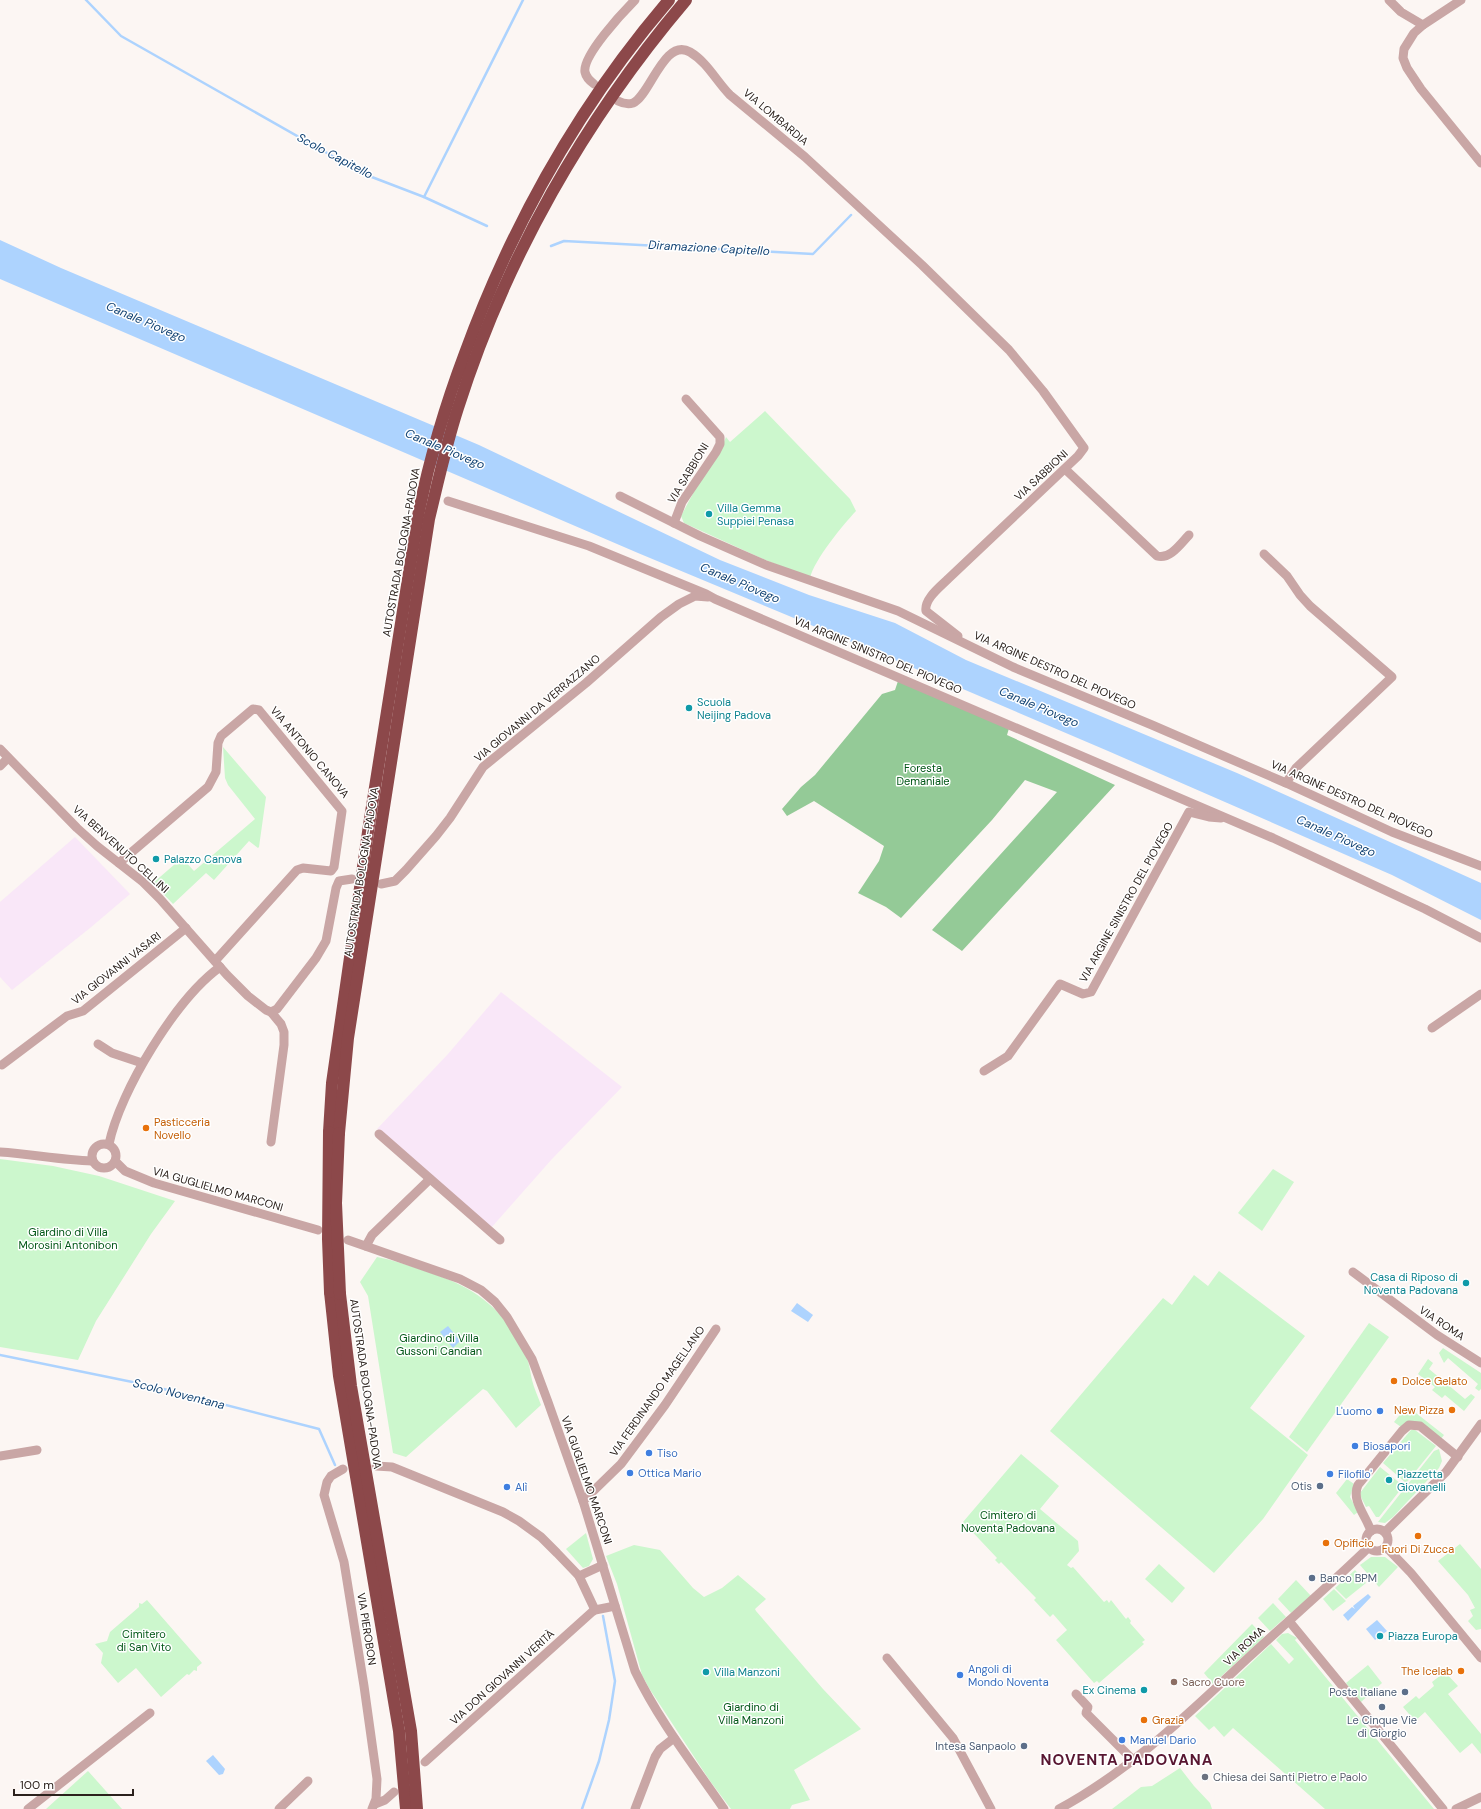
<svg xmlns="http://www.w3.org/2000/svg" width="1481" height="1809" font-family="'DM Sans',sans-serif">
<rect width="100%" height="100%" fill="#fcf6f3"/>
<g fill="#f9e7f8">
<path d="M75 837 130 894 90 928 12 990 0 977V902Z"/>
<path d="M501 992 622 1087 552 1159 491 1228 377 1129 448 1054Z"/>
</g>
<g fill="#ccf7cd">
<path d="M765 411 850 499 856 511C843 525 814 560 810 578L763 559 684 523 681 516 697 486 719 454 726 437 730 442Z"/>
<path d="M223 747 266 797 259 847 258 848 249 841 214 880 206 873 173 904 153 883 182 858 194 871 255 819 228 785 225 778Z"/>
<path d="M0 1159 53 1166 99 1176 175 1201 151 1234 96 1321 78 1360 0 1347Z"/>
<path d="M1273 1169 1294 1182 1262 1231 1238 1213Z"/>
<path d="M377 1257C393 1260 407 1265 422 1270 472 1286 501 1304 525 1353 529 1361 530 1371 532 1380 534 1388 538 1397 541 1405L516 1428 487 1391 483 1389 406 1457 393 1453 368 1296 360 1282Z"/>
<path d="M1219 1271 1305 1336 1250 1408 1308 1455 1263 1519 1214 1573 1050 1431 1163 1298 1172 1305 1194 1275 1208 1286Z"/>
<path d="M1369 1323 1389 1337 1307 1452 1289 1437Z"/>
<path d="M1443 1348 1481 1373V1389L1479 1391 1475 1388 1478 1384 1448 1358 1444 1363 1439 1353Z"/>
<path d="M1428 1359 1433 1363 1429 1369 1465 1399 1471 1394 1475 1397 1464 1411 1445 1395 1442 1398 1432 1390 1435 1387 1418 1374Z"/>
<path d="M1407 1406 1444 1435 1440 1440 1421 1424 1401 1427 1394 1422Z"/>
<path d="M1411 1430H1415L1436 1446 1406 1483 1383 1463Z"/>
<path d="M1439 1449 1442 1461 1439 1468 1393 1517 1385 1523 1378 1522 1434 1451Z"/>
<path d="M1021 1454 1059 1486 1040 1509 1078 1541 1079 1551 1067 1565 1071 1568 1073 1567 1104 1602 1107 1600 1109 1603 1111 1600 1126 1619 1128 1617 1131 1621 1130 1623 1145 1640 1142 1642 1144 1644 1099 1683 1097 1681 1094 1683 1056 1640 1067 1630 1053 1614 1050 1617 1034 1600 1036 1598 1001 1562 999 1564 995 1560 997 1558 963 1522Z"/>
<path d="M1380 1467 1401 1484V1489L1379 1517H1376L1369 1506 1366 1507 1361 1497 1360 1493Z"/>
<path d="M1347 1479 1354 1484 1350 1497 1358 1512 1354 1515 1336 1493Z"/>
<path d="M586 1533 593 1559 589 1566 583 1568 566 1549Z"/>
<path d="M1460 1544 1481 1569V1629L1476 1630 1468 1621 1473 1616 1470 1610 1475 1608 1468 1595 1438 1561Z"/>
<path d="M634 1545 660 1550 693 1588 704 1597 722 1588 738 1575 766 1599 755 1609 756 1611 823 1689 861 1729 794 1770 810 1800 792 1805 790 1809H731L710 1781 649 1688 642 1675 617 1584 606 1556Z"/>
<path d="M1371 1557H1385L1398 1567 1379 1587 1360 1565Z"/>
<path d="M1159 1564 1185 1588 1172 1603 1145 1579Z"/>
<path d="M1355 1570 1366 1583 1346 1599 1335 1588Z"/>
<path d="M1296 1580 1311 1596 1291 1613 1278 1599Z"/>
<path d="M1334 1589 1346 1601 1333 1611 1323 1599Z"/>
<path d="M147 1600 202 1663 197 1667V1671L194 1670 189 1675 187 1674 161 1697 136 1668 118 1683 101 1663 103 1653 95 1644 107 1641 110 1632 139 1607V1603L142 1604Z"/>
<path d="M1273 1603 1286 1617 1270 1631 1258 1618Z"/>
<path d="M1252 1624 1264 1637 1213 1684 1204 1673Z"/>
<path d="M1288 1633 1297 1638 1295 1640 1434 1809H1325L1233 1728 1224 1737 1214 1726 1209 1730 1195 1716 1271 1644 1289 1664 1294 1659 1276 1640 1282 1634Z"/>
<path d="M1368 1665 1382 1683 1361 1702 1346 1683Z"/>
<path d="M1445 1672 1458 1686 1448 1694 1481 1734V1754L1472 1743 1460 1753 1425 1712 1415 1721 1403 1707 1416 1696 1419 1699 1434 1686 1432 1682Z"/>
<path d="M1180 1768 1194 1786 1210 1803 1212 1809H1112L1141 1787 1152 1786Z"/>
<path d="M88 1771 122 1809H46Z"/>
</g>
<path fill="#94ca97" d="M898 681 1010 725 1007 735 1115 785 962 951 932 930 1057 792 1025 780 992 820 901 918 886 907 858 893 879 861 884 846 814 801 787 816 782 809 801 787 815 775 882 694 895 690Z"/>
<g fill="#add3fe">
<path d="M0 240 61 268 479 445 720 560 809 595 895 623 966 660 1237 773 1481 883V920L1392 875 1108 751 895 660 638 553 0 279Z"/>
<path d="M797 1303 813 1315 808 1322 791 1311Z"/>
<path d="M448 1326 460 1341 453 1348 440 1332Z"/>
<path d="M1368 1594 1371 1597 1348 1621 1343 1615 1352 1607 1355 1609 1353 1606Z"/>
<path d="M1377 1620 1387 1631 1375 1640 1366 1629Z"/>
<path d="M213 1755 225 1769 223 1774 219 1775 206 1761Z"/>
</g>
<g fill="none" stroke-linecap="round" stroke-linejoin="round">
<g stroke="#add3fe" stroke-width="2.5">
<path d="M86 0 121 36 364 174 424 197 523 0"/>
<path d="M424 197 487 226"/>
<path d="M551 246 564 241 813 254 851 215"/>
<path d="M0 1355 152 1386 319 1429 335 1465"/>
<path d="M582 1809 599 1761 609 1720 615 1681 603 1616"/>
</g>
<g stroke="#c9a6a5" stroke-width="9">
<path d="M1389 0 1401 12 1423 25"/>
<path d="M1461 0 1423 25 1414 33 1404 49 1403 58 1407 68 1421 89 1481 163"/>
<path d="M594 84C590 81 586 77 585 72 582 56 623 12 635 0"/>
<path d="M618 101C622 103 627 105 633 103 650 96 664 37 690 52 707 62 717 82 730 95L805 157 922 265 1009 350 1043 391 1084 448 1078 456 948 579C940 587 924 599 926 611L958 636"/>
<path d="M1065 469 1157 556C1170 560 1181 543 1189 535"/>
<path d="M620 496 700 536 766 565 898 611 1013 667 1152 725 1286 783 1392 832 1481 866"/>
<path d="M448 501 589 546 706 594 715 599 1273 838 1425 909 1481 938"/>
<path d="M674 523 682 502 716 452 720 444V437L686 399"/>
<path d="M1264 554 1287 576 1300 595 1310 606 1392 677 1296 768 1286 783"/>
<path d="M0 749 77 828 97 846 143 882 160 899 227 975 248 996 266 1010 271 1012 281 1024 284 1032V1045L271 1142"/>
<path d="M0 766 8 758"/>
<path d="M119 863 208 787 216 772 218 743 221 736 253 709 259 710 342 811 334 867 331 871 303 868 297 870 215 961"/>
<path d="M381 884 395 881 406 870 436 836 450 818 483 767 586 683 661 617 679 604 695 596 708 597"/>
<path d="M271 1012 277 1009 316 958 326 941 336 888 339 881 352 879"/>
<path d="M1432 1028 1481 994"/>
<path d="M98 1044 112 1053 142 1063"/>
<path d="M2 1065 67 1016 83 1011 186 928"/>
<path d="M984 1071 1008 1056 1060 984 1083 994 1091 992 1189 812 1209 817 1221 818"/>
<path d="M379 1134 500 1240"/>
<circle cx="104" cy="1156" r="12"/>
<path d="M109 1144C120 1091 176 999 220 967"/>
<path d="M0 1152C31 1154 61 1160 92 1161"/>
<path d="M115 1161 125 1171 154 1183 318 1230"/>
<path d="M348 1240 460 1279 481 1290 495 1302 507 1317 532 1359 548 1402 583 1501 635 1671C659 1721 693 1764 724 1809"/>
<path d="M366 1246 372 1235 430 1179"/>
<path d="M1353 1272 1437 1335 1481 1363"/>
<path d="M0 1456 37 1450"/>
<path d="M376 1466 392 1467 503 1512 519 1521 541 1537 557 1553 579 1576 595 1610"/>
<path d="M343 1469 331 1476 327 1482 324 1495 344 1562 364 1686 377 1779 376 1799 372 1809"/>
<path d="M583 1501 621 1464 665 1405 716 1329"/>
<circle cx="1377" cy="1540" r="11"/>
<path d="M1371 1531C1366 1516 1351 1500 1358 1485L1402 1431 1409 1425 1420 1426 1458 1457"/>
<path d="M1385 1532 1446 1472 1481 1424"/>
<path d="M1386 1547 1411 1573 1481 1658"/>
<path d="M579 1576 603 1565"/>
<path d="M1289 1621 1443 1809"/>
<path d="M887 1658 953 1738 991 1809"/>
<path d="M1076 1694 1088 1707 1086 1713 1133 1760"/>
<path d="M425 1762 592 1612 595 1610 615 1606"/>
<path d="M375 1804 385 1800 394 1792"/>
<path d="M28 1809 150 1713"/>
<path d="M279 1809 308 1781"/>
<path d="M635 1809 655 1757 660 1749 674 1738"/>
<path d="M1059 1809C1131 1770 1189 1713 1248 1658 1288 1621 1330 1585 1369 1547"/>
<path d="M1456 1809 1481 1797"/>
</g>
<g stroke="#8c484a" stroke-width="12">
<path d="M329 1132 332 1083 369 825 418 516C429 460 445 406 465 353 512 225 580 104 669 0"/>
<path d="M339 1133 348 1038 429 519C438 482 446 445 458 408 505 259 585 119 686 0"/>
<path d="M330 1292 339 1376 399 1731 406 1809"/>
<path d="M340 1294 351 1386 411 1731 417 1809"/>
</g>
<g stroke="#8c484a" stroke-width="12">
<path d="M329 1132 328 1239 330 1292"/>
<path d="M339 1133 336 1203 340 1294"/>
</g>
</g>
<g fill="#0f9aa8" stroke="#fff" stroke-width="1.5">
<circle cx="709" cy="514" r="4"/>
<circle cx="689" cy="708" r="4"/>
<circle cx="156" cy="859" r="4"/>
<circle cx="1466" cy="1283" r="4"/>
<circle cx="1389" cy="1480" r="4"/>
<circle cx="1380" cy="1636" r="4"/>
<circle cx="706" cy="1672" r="4"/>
<circle cx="1144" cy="1690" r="4"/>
</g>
<g fill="#e8710a" stroke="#fff" stroke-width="1.5">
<circle cx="146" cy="1128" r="4"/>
<circle cx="1394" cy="1381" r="4"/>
<circle cx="1452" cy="1410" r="4"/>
<circle cx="1418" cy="1536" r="4"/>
<circle cx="1326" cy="1543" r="4"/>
<circle cx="1461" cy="1671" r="4"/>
<circle cx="1144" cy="1720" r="4"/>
</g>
<g fill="#3f7fe0" stroke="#fff" stroke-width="1.5">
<circle cx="1380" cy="1411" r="4"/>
<circle cx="1355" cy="1446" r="4"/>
<circle cx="649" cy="1453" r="4"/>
<circle cx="630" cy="1473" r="4"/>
<circle cx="1330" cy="1474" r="4"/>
<circle cx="507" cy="1487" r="4"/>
<circle cx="960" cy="1675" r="4"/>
<circle cx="1122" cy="1740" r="4"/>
</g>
<g fill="#5c6f8a" stroke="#fff" stroke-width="1.5">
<circle cx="1320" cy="1486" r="4"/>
<circle cx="1312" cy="1578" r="4"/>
<circle cx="1405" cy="1692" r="4"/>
<circle cx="1382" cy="1707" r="4"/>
<circle cx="1024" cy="1746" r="4"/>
</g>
<circle fill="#8d6e63" stroke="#fff" stroke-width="1.5" cx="1174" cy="1682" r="4"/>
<circle fill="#6b7280" stroke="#fff" stroke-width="1.5" cx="1205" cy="1777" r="4"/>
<g text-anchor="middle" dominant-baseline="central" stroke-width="3" stroke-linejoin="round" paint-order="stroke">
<g font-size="11" fill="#2b211c" stroke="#fff">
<text transform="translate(776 117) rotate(40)">VIA LOMBARDIA</text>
<text transform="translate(688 473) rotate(-59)">VIA SABBIONI</text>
<text transform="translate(1041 475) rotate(-43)">VIA SABBIONI</text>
<text transform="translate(401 552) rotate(-80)">AUTOSTRADA BOLOGNA-PADOVA</text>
<text transform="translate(878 655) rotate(23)">VIA ARGINE SINISTRO DEL PIOVEGO</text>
<text transform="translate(1055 670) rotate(24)">VIA ARGINE DESTRO DEL PIOVEGO</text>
<text transform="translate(537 708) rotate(-40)">VIA GIOVANNI DA VERRAZZANO</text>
<text transform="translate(310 752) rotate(50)">VIA ANTONIO CANOVA</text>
<text transform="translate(1352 799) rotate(24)">VIA ARGINE DESTRO DEL PIOVEGO</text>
<text transform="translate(121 849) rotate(42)">VIA BENVENUTO CELLINI</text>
<text transform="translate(361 872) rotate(-81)">AUTOSTRADA BOLOGNA-PADOVA</text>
<text transform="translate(1126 902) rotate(-61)">VIA ARGINE SINISTRO DEL PIOVEGO</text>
<text transform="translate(116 968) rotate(-38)">VIA GIOVANNI VASARI</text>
<text transform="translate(218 1189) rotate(16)">VIA GUGLIELMO MARCONI</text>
<text transform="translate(1442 1323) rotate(34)">VIA ROMA</text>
<text transform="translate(366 1384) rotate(82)">AUTOSTRADA BOLOGNA-PADOVA</text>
<text transform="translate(657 1391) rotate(-55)">VIA FERDINANDO MAGELLANO</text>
<text transform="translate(587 1480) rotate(71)">VIA GUGLIELMO MARCONI</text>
<text transform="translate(367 1629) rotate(81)">VIA PIEROBON</text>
<text transform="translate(1244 1646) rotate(-43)">VIA ROMA</text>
<text transform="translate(502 1677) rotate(-42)">VIA DON GIOVANNI VERITÀ</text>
</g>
<g font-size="11" fill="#0d838f" stroke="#fff" text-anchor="start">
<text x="717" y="508">Villa Gemma<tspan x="717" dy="13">Suppiei Penasa</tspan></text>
<text x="697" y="702">Scuola<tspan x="697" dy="13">Neijing Padova</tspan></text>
<text x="164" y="859">Palazzo Canova</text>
<text x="1458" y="1277" text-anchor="end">Casa di Riposo di<tspan x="1458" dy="13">Noventa Padovana</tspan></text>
<text x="1397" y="1474">Piazzetta<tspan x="1397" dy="13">Giovanelli</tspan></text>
<text x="1388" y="1636">Piazza Europa</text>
<text x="714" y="1672">Villa Manzoni</text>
<text x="1136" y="1690" text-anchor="end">Ex Cinema</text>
</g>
<g font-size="11" fill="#005616" stroke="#fff">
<text x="923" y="768">Foresta<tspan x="923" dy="13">Demaniale</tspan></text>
<text x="68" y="1232">Giardino di Villa<tspan x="68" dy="13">Morosini Antonibon</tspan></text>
<text x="439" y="1338">Giardino di Villa<tspan x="439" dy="13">Gussoni Candian</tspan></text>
<text x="1008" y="1515">Cimitero di<tspan x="1008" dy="13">Noventa Padovana</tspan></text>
<text x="144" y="1634">Cimitero<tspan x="144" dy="13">di San Vito</tspan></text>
<text x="751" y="1707">Giardino di<tspan x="751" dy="13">Villa Manzoni</tspan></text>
</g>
<g font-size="11" fill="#c56008" stroke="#fff" text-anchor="start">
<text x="154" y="1122">Pasticceria<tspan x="154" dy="13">Novello</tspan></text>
<text x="1402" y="1381">Dolce Gelato</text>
<text x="1444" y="1410" text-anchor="end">New Pizza</text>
<text x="1334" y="1543">Opificio</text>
<text x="1418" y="1549" text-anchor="middle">Fuori Di Zucca</text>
<text x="1453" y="1671" text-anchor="end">The Icelab</text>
<text x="1152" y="1720">Grazia</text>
</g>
<g font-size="11" fill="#366cbe" stroke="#fff" text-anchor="start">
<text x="1372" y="1411" text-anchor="end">L'uomo</text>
<text x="1363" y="1446">Biosapori</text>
<text x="657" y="1453">Tiso</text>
<text x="638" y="1473">Ottica Mario</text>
<text x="1338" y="1474">Filofilo'</text>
<text x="515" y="1487">Alì</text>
<text x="968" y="1669">Angoli di<tspan x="968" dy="13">Mondo Noventa</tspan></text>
<text x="1130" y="1740">Manuel Dario</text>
</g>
<g font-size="11" fill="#4e5e75" stroke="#fff" text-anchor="end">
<text x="1312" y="1486">Otis</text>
<text x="1320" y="1578" text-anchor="start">Banco BPM</text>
<text x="1397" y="1692">Poste Italiane</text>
<text x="1382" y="1720" text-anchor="middle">Le Cinque Vie<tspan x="1382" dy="13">di Giorgio</tspan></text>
<text x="1016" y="1746">Intesa Sanpaolo</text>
</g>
<g font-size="11" fill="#785e54" stroke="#fff" text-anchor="start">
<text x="1182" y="1682">Sacro Cuore</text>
</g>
<g font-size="11" fill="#5b616d" stroke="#fff" text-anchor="start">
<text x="1213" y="1777">Chiesa dei Santi Pietro e Paolo</text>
</g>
<g font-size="12" font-style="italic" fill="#124374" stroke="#fff">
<text transform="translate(335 156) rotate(28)">Scolo Capitello</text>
<text transform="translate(709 248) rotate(3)">Diramazione Capitello</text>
<text transform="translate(146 322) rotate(23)">Canale Piovego</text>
<text transform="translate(445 449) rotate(23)">Canale Piovego</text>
<text transform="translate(740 583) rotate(23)">Canale Piovego</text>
<text transform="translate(1039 707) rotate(23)">Canale Piovego</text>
<text transform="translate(1336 836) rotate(24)">Canale Piovego</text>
<text transform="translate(179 1394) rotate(14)">Scolo Noventana</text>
</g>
<g font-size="15" font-weight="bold" letter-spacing="1" fill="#581631" stroke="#fff">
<text x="1127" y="1760">NOVENTA PADOVANA</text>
</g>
</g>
<path d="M14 1789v6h119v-6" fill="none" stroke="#2b211c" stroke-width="2"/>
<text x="20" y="1789" font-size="12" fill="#2b211c" stroke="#ffffff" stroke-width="3" paint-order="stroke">100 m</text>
</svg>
